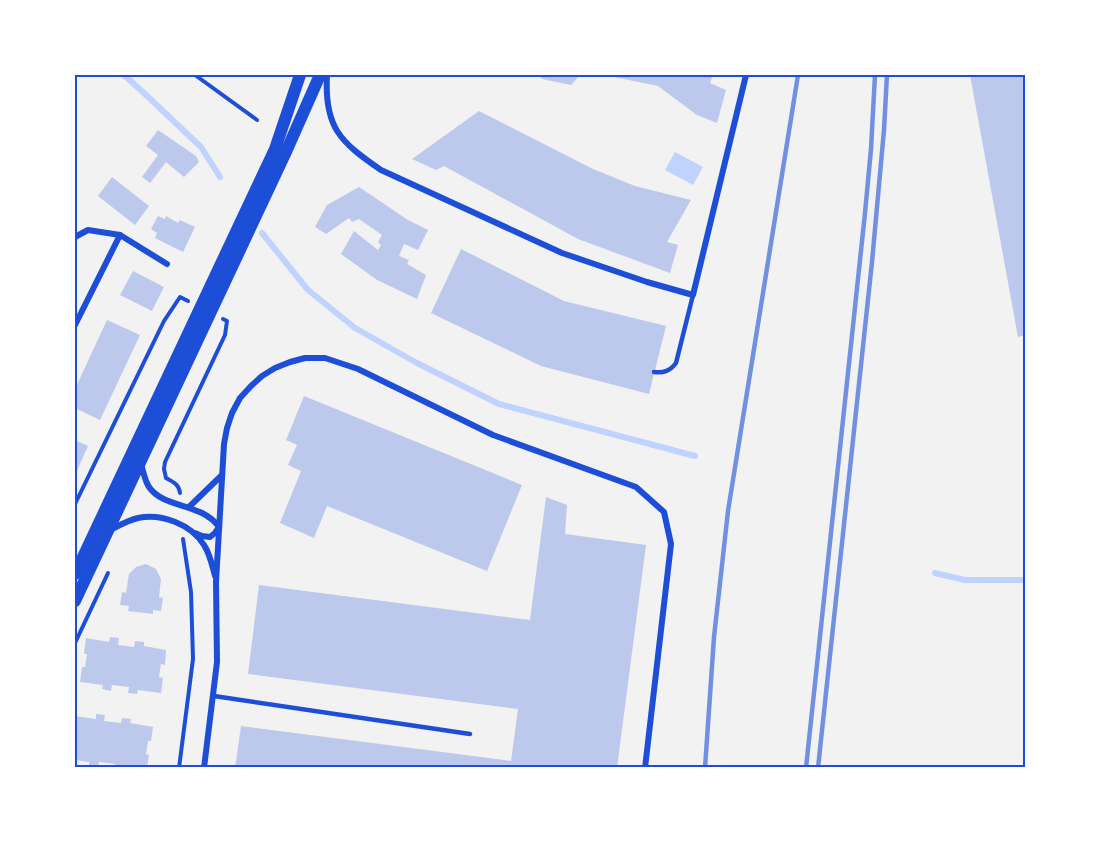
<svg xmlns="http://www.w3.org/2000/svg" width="1100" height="843" font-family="'Fira Sans',sans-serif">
<rect width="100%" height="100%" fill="#f2f2f2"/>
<path fill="#bfd3fe" d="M675 152 703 167 693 185 665 170Z"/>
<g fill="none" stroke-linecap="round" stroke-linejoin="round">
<g stroke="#bfd3fe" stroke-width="6">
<path d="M124 75 145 94 201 147 220 177"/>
<path d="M262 233 308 290 355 328 417 363 499 404 695 456"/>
<path d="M935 573 965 580H1025"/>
</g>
</g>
<g fill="#bdc9ec">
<path d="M539 75H580L571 85 542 79Z"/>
<path d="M609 75H713L710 83 726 90 717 123 697 115 658 86 609 76Z"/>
<path d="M970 75H1025V335L1018 337Z"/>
<path d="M479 111 593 169 635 186 691 200 667 242 678 245 670 273 578 239 444 166 436 170 412 159Z"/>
<path d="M158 130 196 156 199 162 184 177 166 162 150 183 142 177 158 155 146 146Z"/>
<path d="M112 177 149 206 135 225 98 196Z"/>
<path d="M359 187 408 220 428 230 418 250 404 244 399 256 409 260 407 264 426 275 417 299 377 280 341 254 354 231 378 250 381 245 378 242 382 235 359 219 352 222 349 218 326 234 315 227 327 205Z"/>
<path d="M158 216 165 219 166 216 178 223 180 220 195 227 183 252 155 238 157 233 151 229Z"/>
<path d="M461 249 564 301 666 326 649 394 541 366 431 313Z"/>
<path d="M133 271 164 287 152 311 120 295Z"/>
<path d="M107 320 140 335 100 420 75 408V389Z"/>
<path d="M304 396 522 485 487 571 327 506 314 538 280 523 301 471 288 465 297 445 286 440Z"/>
<path d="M75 440 88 446 75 475Z"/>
<path d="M546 497 567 505 565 534 646 545 617 768H235L241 726 511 761 518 709 248 674 259 585 530 620Z"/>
<path d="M146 564 156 569 161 579 159 597 163 598 161 611 153 610V614L128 611 129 606 120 605 122 592 126 593 129 574 136 567Z"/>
<path d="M110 637 119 638 118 645 134 647 135 641 144 642V646L166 650 165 665 161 664 159 677 163 678 161 693 138 690 137 694 128 693 129 687 112 685 111 691 102 689 103 685 80 682 82 667H85L87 654H84L86 638 109 642Z"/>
<path d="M96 714 105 715 104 721 121 723 122 718 131 719 130 723 153 727 151 741H148L146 754 149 755 147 768 124 767V768H114L115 764 99 762 98 768 89 766V762L75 760V716L96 719Z"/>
</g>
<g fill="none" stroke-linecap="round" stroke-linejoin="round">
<g stroke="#1d4ed8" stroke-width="4">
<path d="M195 75 257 120"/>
<path d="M180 493C179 484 173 482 166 478L164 469 165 462 225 335 227 321 223 319"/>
<path d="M75 504 164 321 180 297 188 301"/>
<path d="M75 643 108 573"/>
<path d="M179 768 193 659 191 592 183 539"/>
</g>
<g stroke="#1d4ed8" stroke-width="4.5">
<path d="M654 372C664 373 670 371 676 363L693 295"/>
<path d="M214 696 470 734"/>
</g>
<g stroke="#1d4ed8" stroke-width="6">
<path d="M327 75C324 127 340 142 381 170L562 253 647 282 693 295 746 75"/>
<path d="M120 235 167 264"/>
<path d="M75 237 88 230 120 235 75 325"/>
<path d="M141 464C143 471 145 481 149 487 164 509 201 502 219 527"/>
<path d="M189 507 222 475"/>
<path d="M112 529C120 525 129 520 138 518 161 513 191 524 204 545 210 554 212 565 215 576"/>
<path d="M195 533 202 536 210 537 215 533 219 527"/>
<path d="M204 768 217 662 216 582 224 444 227 428 232 413 240 398 251 386 262 376 275 368 290 362 305 358H325L358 369 493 435 636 487 664 512 671 544 645 768"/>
</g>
<g stroke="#1d4ed8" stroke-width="12">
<path d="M75 574 275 149 300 75"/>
<path d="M75 601 285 154 320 75"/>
</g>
<g stroke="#7290e2" stroke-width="4.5">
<path d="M705 768 714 637 728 511 798 75"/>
<path d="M806 768 865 213 871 149 875 75"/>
<path d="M818 768 872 262 884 130 887 75"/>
</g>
</g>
<rect width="1100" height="843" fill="none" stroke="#ffffff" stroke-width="153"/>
<rect x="76" y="76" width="948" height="690" fill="none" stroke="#1d4ed8" stroke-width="2"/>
</svg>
